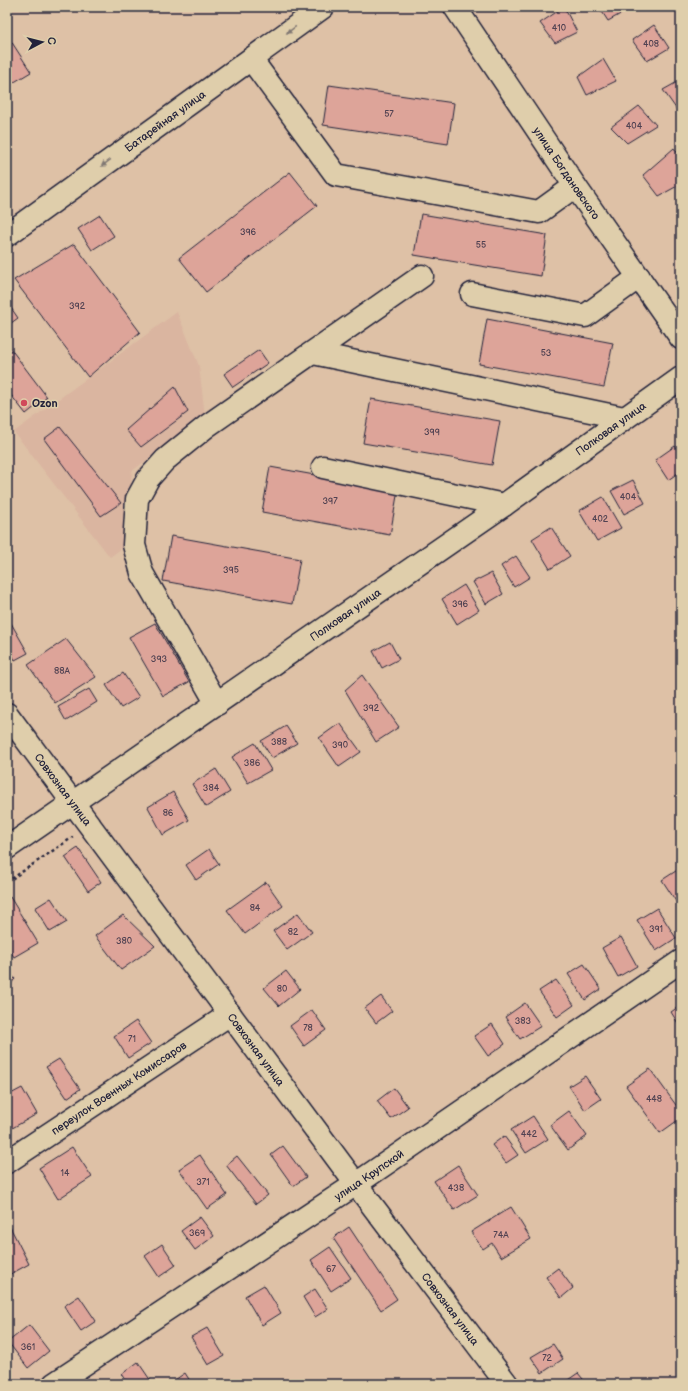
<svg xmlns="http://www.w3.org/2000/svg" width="688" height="1391" font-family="'Balsamiq Sans',sans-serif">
<rect width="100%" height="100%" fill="#dec1a6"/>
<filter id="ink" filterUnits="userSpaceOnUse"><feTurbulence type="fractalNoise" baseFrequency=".025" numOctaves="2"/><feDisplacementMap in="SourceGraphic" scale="8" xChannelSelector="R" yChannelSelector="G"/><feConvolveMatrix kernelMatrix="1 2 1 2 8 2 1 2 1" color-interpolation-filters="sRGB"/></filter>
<g filter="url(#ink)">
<path fill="#dab5a0" d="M177 312 199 366 205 416 132 471 125 546 110 557 14 432Z"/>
<g fill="#dda499" stroke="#22223b">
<path d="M564 7 577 32 555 43 540 23Z"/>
<path d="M599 7H633L608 21Z"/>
<path d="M654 25 669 48 647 61 632 40Z"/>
<path d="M11 41 31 72 11 84 7 77V44Z"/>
<path d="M603 59 616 81 587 95 578 77Z"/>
<path d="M681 80V108L677 110 663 90Z"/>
<path d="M329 85 454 103 448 144 323 125Z"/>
<path d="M639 106 656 125 627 143 611 127Z"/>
<path d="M674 148 681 158V184L659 196 643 175Z"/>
<path d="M290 172 317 206 206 292 179 258Z"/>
<path d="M421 214 547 235 541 276 414 255Z"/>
<path d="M100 215 114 236 92 250 78 229Z"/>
<path d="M74 244 140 332 88 377 14 280Z"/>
<path d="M7 302 18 318 7 326Z"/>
<path d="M487 319 613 343 604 387 479 364Z"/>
<path d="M7 344 47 397 26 414 7 390Z"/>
<path d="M259 350 268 363 233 387 224 374Z"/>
<path d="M175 387 188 412 141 447 126 430Z"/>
<path d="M371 399 500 421 492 465 363 443Z"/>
<path d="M60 427 121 503 101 516 44 439Z"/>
<path d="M675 446 681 454V471L668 480 655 460Z"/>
<path d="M270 467 398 490 390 535 262 512Z"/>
<path d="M633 480 645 503 624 514 611 491Z"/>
<path d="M603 497 621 528 597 541 579 511Z"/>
<path d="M551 527 570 556 550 569 532 539Z"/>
<path d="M171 536 300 559 292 604 163 581Z"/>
<path d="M516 556 530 577 514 587 501 566Z"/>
<path d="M491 573 503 594 486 604 473 582Z"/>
<path d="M464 585 479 610 457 624 442 599Z"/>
<path d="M11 623 28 653 15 660 7 646V625Z"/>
<path d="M155 623 189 682 163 696 129 637Z"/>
<path d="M66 639 96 677 55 703 28 665Z"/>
<path d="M390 642 399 659 382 668 373 651Z"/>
<path d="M123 673 139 697 121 708 106 685Z"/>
<path d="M362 675 399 727 376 742 345 690Z"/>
<path d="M89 689 97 702 66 721 58 707Z"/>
<path d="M340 723 361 752 339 767 319 738Z"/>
<path d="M286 726 297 743 272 758 261 741Z"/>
<path d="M255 743 271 770 248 783 232 757Z"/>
<path d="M216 769 230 792 206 807 192 784Z"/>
<path d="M173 792 189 820 163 835 148 807Z"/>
<path d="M78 848 101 882 88 891 65 857Z"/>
<path d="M209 849 219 864 196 880 186 865Z"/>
<path d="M679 869 681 873V909L662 880Z"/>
<path d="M266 882 283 906 245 934 227 910Z"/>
<path d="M10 897 38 943 14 957 7 946V899Z"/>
<path d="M51 898 67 922 50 932 35 908Z"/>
<path d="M657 908 676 938 656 951 637 920Z"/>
<path d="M298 913 312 932 287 950 273 931Z"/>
<path d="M123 915 155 946 121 970 95 936Z"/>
<path d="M621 937 637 966 618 977 602 948Z"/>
<path d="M584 964 601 989 585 1000 568 974Z"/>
<path d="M7 970 15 979 7 988Z"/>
<path d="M286 971 300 989 279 1006 264 988Z"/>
<path d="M556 980 574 1005 557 1017 539 991Z"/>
<path d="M381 996 392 1011 376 1023 365 1008Z"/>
<path d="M525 1003 541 1026 520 1039 505 1017Z"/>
<path d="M681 1005V1028L671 1012Z"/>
<path d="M312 1010 326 1030 304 1046 290 1026Z"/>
<path d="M136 1021 151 1043 128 1058 114 1036Z"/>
<path d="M492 1024 505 1044 488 1056 474 1036Z"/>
<path d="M59 1059 80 1089 67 1098 46 1067Z"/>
<path d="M650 1069 681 1112V1118L660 1133 626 1086Z"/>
<path d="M585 1076 601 1099 585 1110 569 1086Z"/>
<path d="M22 1088 37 1114 7 1131V1096Z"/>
<path d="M394 1088 408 1107 391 1119 377 1101Z"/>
<path d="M569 1111 587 1136 568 1150 550 1125Z"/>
<path d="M533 1116 548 1139 526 1153 511 1130Z"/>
<path d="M504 1136 518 1155 506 1163 492 1145Z"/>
<path d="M283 1146 306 1177 293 1186 271 1155Z"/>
<path d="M72 1147 92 1177 58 1199 39 1168Z"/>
<path d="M200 1155 227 1195 207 1209 179 1169Z"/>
<path d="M237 1156 268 1195 256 1204 226 1165Z"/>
<path d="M458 1165 478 1195 454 1210 434 1181Z"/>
<path d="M511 1207 531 1239 501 1257 492 1243 483 1249 471 1232Z"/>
<path d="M200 1217 214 1236 195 1250 181 1231Z"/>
<path d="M7 1221 29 1264 7 1276Z"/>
<path d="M349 1227 397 1299 381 1310 333 1238Z"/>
<path d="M162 1244 176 1265 159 1277 145 1256Z"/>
<path d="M330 1247 351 1278 331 1291 311 1260Z"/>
<path d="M558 1268 573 1288 561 1298 546 1277Z"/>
<path d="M264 1285 281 1313 262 1325 245 1296Z"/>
<path d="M315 1289 328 1309 315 1317 303 1297Z"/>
<path d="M79 1296 96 1321 81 1331 64 1306Z"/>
<path d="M29 1325 49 1351 28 1368 8 1342Z"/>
<path d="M207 1328 224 1356 208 1365 191 1337Z"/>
<path d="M553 1344 563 1359 542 1373 531 1357Z"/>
<path d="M138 1362 153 1384H129L122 1374Z"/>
<path d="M185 1373 192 1384H169Z"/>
<path d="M578 1373 587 1384H562Z"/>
</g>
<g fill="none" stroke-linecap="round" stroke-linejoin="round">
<g stroke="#22223b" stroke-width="25">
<g id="minor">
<path id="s1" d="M455 7 575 186 681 338"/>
<path d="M251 59 336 175 539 212 575 186"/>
<path id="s2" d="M7 235 323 7"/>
<path d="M472 294 585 316 639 277"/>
<path d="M313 353 624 418"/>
<path d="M323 467 504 505"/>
<path d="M217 704 142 573 134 545 137 499 148 479 165 460 207 426 422 276"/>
<path id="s3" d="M7 714 356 1184 507 1384"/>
<path id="s4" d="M7 848 504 505 681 378"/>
<path id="s5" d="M7 1162 230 1014"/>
<path id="s6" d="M54 1384 356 1184 681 961"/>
</g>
</g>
<path stroke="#22223b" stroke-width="2.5" stroke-dasharray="3 3" stroke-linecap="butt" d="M7 882 73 837"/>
<use href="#minor" stroke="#dfceab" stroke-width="22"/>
</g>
<defs><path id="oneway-solid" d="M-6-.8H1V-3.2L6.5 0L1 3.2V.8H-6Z"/></defs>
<g fill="#807873">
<use href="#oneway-solid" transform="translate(291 30) rotate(144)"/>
<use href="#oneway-solid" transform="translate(106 163) rotate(144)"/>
</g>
</g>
<circle fill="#d1495b" stroke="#dfceab" stroke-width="1.5" cx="24" cy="403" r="4"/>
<g text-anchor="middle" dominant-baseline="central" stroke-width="3" stroke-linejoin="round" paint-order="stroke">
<g font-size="9" fill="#514252">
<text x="559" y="28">410</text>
<text x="651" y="44">408</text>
<text x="389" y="114">57</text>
<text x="634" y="126">404</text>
<text x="248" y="232">396</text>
<text x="481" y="245">55</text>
<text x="77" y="306">392</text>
<text x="546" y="353">53</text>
<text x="432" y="432">399</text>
<text x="628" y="497">404</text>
<text x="330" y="501">397</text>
<text x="600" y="519">402</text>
<text x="231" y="570">395</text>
<text x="460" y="604">396</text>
<text x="159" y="659">393</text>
<text x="62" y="671">88А</text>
<text x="371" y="708">392</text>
<text x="279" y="742">388</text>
<text x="340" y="745">390</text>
<text x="252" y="763">386</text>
<text x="211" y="788">384</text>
<text x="168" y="813">86</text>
<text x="255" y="908">84</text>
<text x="656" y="929">391</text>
<text x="293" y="932">82</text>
<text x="124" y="941">380</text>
<text x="282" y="989">80</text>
<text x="523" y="1021">383</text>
<text x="308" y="1028">78</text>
<text x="132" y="1039">71</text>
<text x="654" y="1099">448</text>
<text x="529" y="1134">442</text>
<text x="65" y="1173">14</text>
<text x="203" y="1182">371</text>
<text x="456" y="1188">438</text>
<text x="197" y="1233">369</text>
<text x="501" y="1235">74А</text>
<text x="331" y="1269">67</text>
<text x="28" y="1347">361</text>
<text x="547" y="1358">72</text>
</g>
<g font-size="11" fill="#22223b" stroke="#dfceab">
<text stroke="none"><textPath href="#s2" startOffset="195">Батарейная улица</textPath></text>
<text stroke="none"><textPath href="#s1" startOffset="200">улица Богдановского</textPath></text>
<text stroke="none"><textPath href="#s4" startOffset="735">Полковая улица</textPath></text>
<text stroke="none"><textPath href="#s4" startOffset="411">Полковая улица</textPath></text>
<text stroke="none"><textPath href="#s3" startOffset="94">Совхозная улица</textPath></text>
<text stroke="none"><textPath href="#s3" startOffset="418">Совхозная улица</textPath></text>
<text stroke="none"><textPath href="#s5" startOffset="134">переулок Военных Комиссаров</textPath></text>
<text stroke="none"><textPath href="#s6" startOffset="378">улица Крупской</textPath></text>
<text stroke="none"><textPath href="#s3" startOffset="742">Совхозная улица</textPath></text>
</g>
<g font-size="11" font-weight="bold" fill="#22223b" stroke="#dfceab" text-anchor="start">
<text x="32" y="403">Ozon</text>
</g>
</g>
<rect width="688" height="1391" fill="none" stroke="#dfceab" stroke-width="24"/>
<rect x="12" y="12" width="664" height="1367" fill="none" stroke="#22223b" stroke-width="1.5" filter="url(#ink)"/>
<g transform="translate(42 42) rotate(83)" stroke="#dfceab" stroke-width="3" paint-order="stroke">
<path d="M0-3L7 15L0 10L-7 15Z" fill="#22223b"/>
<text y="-6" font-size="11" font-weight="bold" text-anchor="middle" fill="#22223b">С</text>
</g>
</svg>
